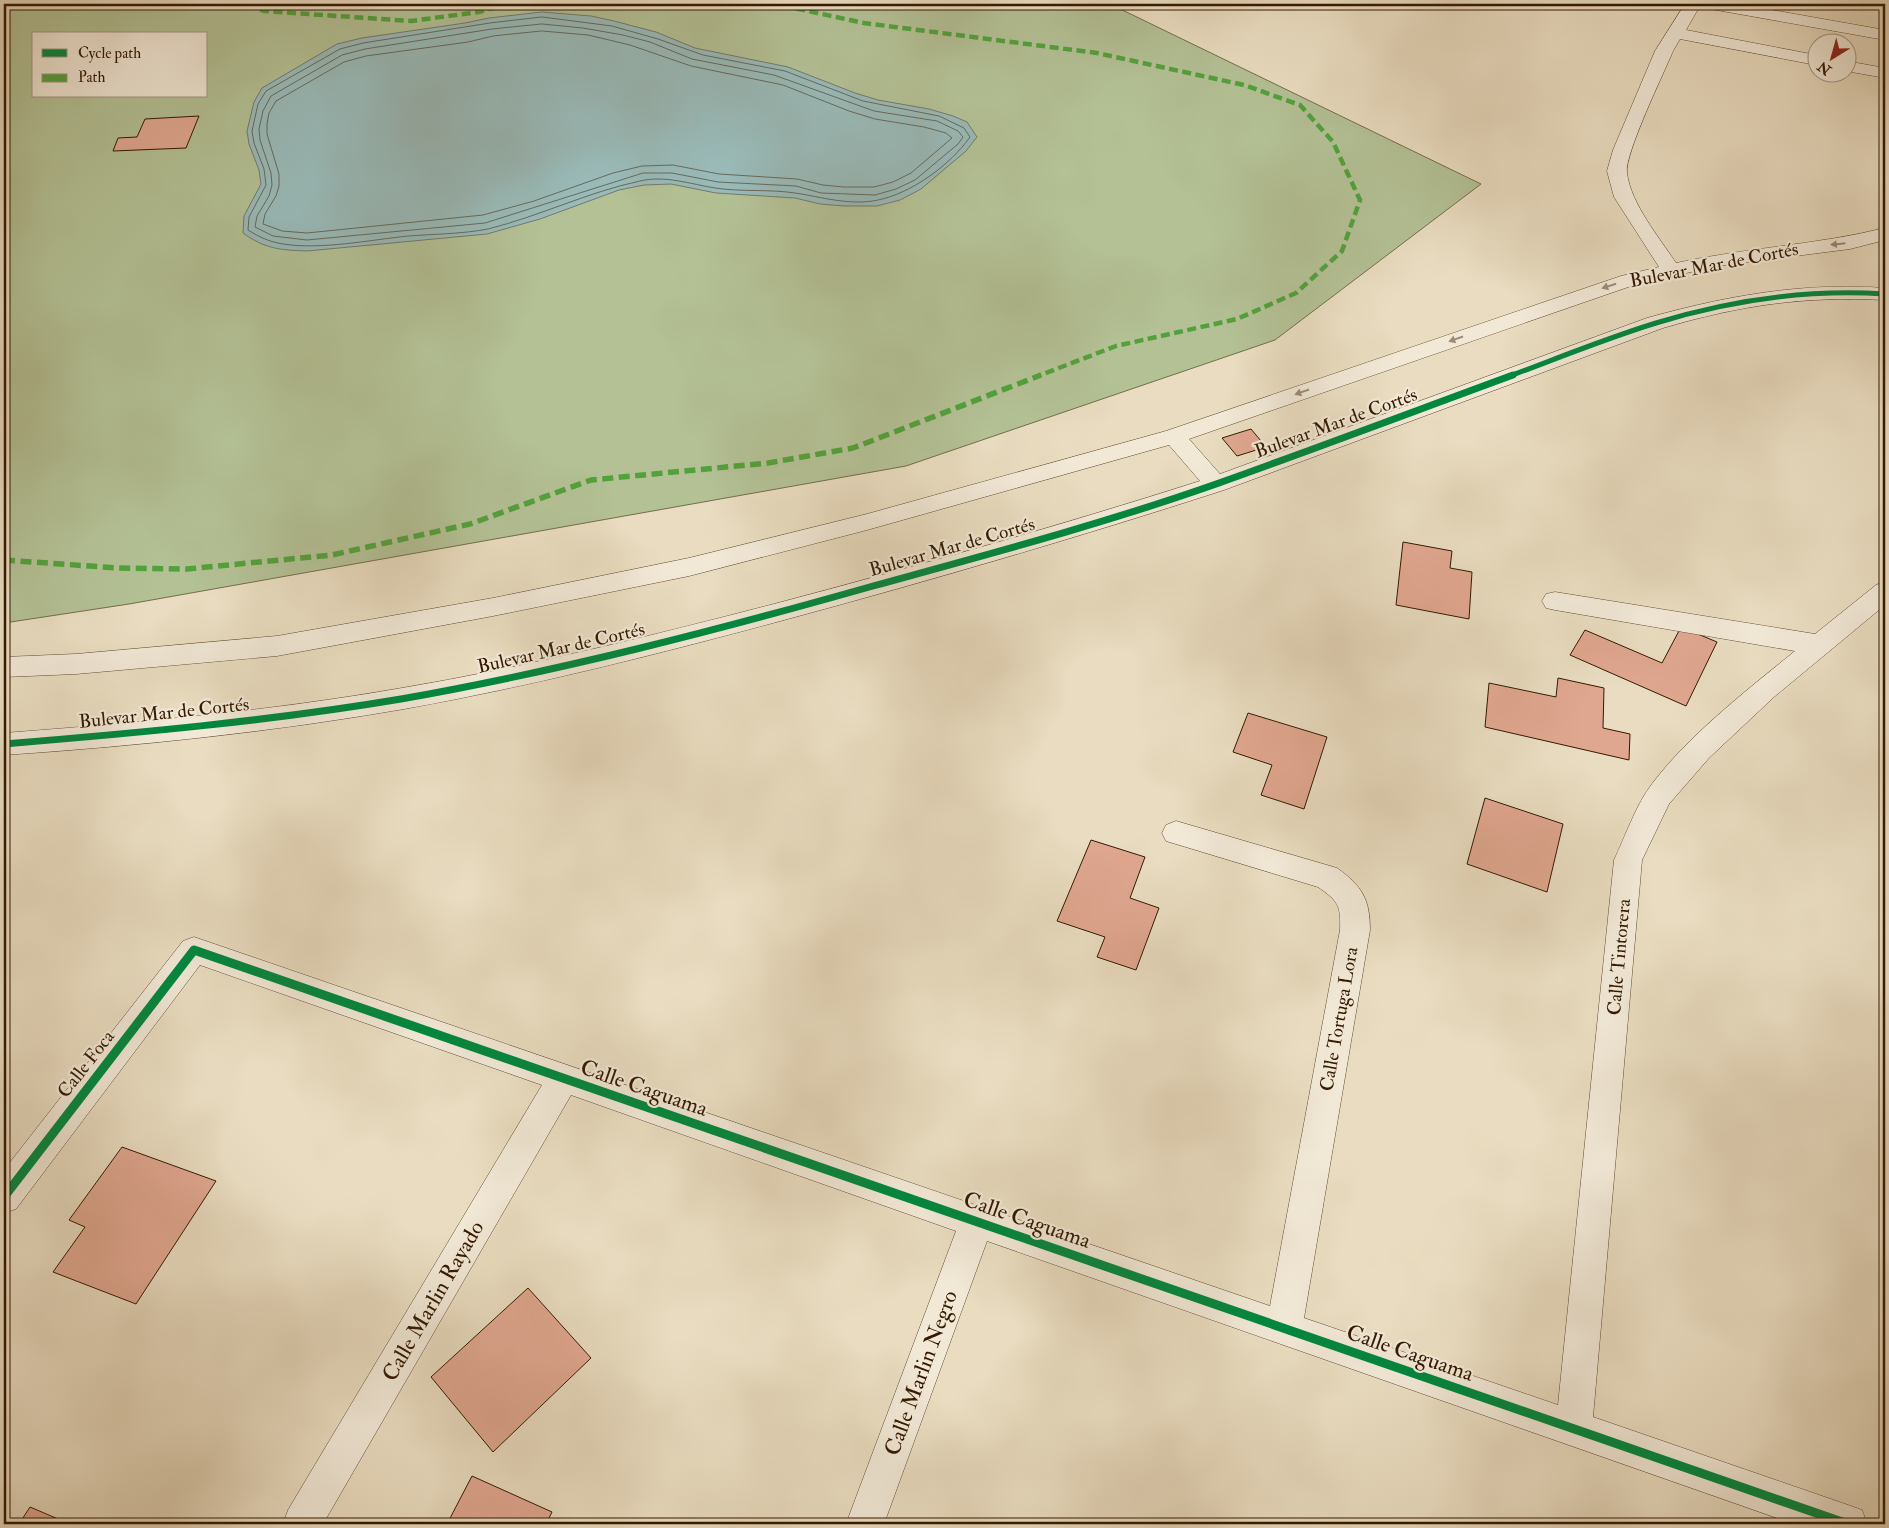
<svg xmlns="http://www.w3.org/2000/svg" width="1889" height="1528" font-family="'IM FELL Double Pica',serif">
<rect width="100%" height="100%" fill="#e9dcc0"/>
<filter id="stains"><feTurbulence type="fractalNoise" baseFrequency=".004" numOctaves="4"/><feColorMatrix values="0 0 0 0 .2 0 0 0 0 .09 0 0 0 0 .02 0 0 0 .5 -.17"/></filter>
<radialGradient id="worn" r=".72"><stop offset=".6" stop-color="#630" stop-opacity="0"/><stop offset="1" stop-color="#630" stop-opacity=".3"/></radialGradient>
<path fill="#b3c195" stroke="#746d4a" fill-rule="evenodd" d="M4 4H1110L1481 184 1275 340 906 466 129 604 4 623ZM34 34H206V96H34Z"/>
<path fill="#99bab8" stroke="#717a6e" d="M542 12 591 16 614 21 656 32 695 48 788 67 855 93 878 100 929 109 953 116 967 122 977 137 966 151 921 189 900 200 877 206H844L820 204 795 198 716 193 671 184 644 185 619 190 540 219 487 234 307 251C280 250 265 249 243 233L244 216 261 184 259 170 249 144 247 131 254 102 262 88 337 44 362 38 465 23 489 18Z"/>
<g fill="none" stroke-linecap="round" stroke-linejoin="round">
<g stroke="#666a5c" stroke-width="1">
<path d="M542 17 612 26 658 39 703 55 785 71 863 101 939 116 964 128 970 137C950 165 912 193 878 200 850 206 822 197 795 193 769 189 741 192 715 188 690 184 665 175 640 181 588 192 540 216 488 229 462 234 434 234 408 236 369 240 322 250 283 244 270 242 259 237 248 230L249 217 266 185 264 169 254 143 252 131 258 104 266 91 340 49 363 43 490 23Z"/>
<path d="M542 24 583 28 623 35 650 42 692 59 774 75 874 111 937 121 958 131 963 137 958 144 915 180 896 189 875 195 821 193 796 186 718 182 672 173H643L485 223 307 240 273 236 255 227 257 216 269 196 272 185 271 173 260 140 259 129 263 111 271 96 342 55 365 49 492 29Z"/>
<path d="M542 31 588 35 630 45 691 66 783 85 849 111 875 119 924 127 946 133 952 138 911 173 893 182 874 187H844L823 185 797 179 719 174 673 165 642 166 613 173 534 201 483 215 307 233 282 231 263 224 265 214 276 196 279 186V174L267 134V124L269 113 276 101 344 62 366 56 468 42 493 36Z"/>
</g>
</g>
<g fill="#e0a790" stroke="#341900">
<path d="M199 116 186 148 113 151 118 138 137 137 145 119Z"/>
<path d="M1251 429 1266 447 1237 456 1222 438Z"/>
<path d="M1403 542 1452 551 1450 568 1472 572 1469 619 1396 605Z"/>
<path d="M1681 627 1717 642 1686 706 1570 655 1585 630 1662 663Z"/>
<path d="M1558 678 1604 688 1603 728 1630 734 1629 760 1485 727 1489 683 1556 697Z"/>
<path d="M1248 713 1327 737 1304 809 1261 795 1272 765 1233 752Z"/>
<path d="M1485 798 1563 824 1547 892 1467 864Z"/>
<path d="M1091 840 1145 857 1130 898 1159 908 1136 970 1097 957 1105 937 1057 921Z"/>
<path d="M122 1147 216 1181 136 1304 53 1272 85 1227 69 1220Z"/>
<path d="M528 1288 591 1358 493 1452 431 1377Z"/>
<path d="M472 1476 552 1512 546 1524H447Z"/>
<path d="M30 1507 70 1524H19Z"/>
</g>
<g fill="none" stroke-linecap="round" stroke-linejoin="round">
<g stroke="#614a30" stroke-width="1">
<g id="minor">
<path d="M1685 4H1701L1686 30 1816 55V65L1680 39 1673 51C1664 73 1624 155 1627 173 1631 204 1659 237 1676 263 1745 248 1816 245 1885 228V240L1850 249 1717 266 1634 285 1189 439 1220 474 1647 318C1726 296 1803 282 1885 288V300C1804 296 1741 305 1663 328L1224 490C1079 537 932 580 784 620 658 654 532 686 404 709 272 732 137 746 4 755V733C137 723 270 711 402 688 527 667 651 636 774 604 917 566 1059 526 1200 481L1169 445 867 530 689 576 493 616 277 656 76 674 4 677V657L76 654 277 636 493 598 689 558 867 514 1166 431 1621 276 1659 267 1614 197 1607 171 1613 150 1655 51Z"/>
<path d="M1703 4H1738L1885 30V40L1711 9 1705 8Z"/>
<path d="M1846 61 1885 68V78L1846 71Z"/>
<path d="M1885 582V605L1774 697 1709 758 1669 804 1642 860 1593 1417 1848 1505 1862 1510 1867 1524H1794L987 1241 884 1524H846L956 1231 571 1095 323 1524H283L288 1510 542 1085 200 965 16 1209 4 1213V1170L183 941 194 937 1270 1306 1340 930C1341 905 1338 901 1318 887L1166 841 1162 833 1166 825 1176 821 1337 868C1362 886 1370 899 1370 930L1304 1318 1558 1405 1614 860C1624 839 1636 806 1649 788 1685 738 1747 690 1795 651L1555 610 1546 608 1542 601 1546 594 1555 592 1815 634 1876 585Z"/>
</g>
</g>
<use href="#minor" fill="#f1e8d6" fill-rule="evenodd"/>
<g stroke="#53a13c" stroke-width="4.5" stroke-dasharray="9 4.5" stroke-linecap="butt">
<path d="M248 4 264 11 411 21 479 12 508 4"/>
<path d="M620 4 648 7 680 4"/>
<path d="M756 4 789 7 864 23 1097 53 1244 85 1300 105 1333 142 1360 200 1342 251 1296 293 1237 319 1116 346 1038 376"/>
</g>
<path stroke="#53a13c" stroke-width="5.5" stroke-dasharray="11 5.5" stroke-linecap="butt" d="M4 560 118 568 187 569 332 555 470 524 591 480 768 463 853 448 1041 375"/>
<g stroke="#f1e8d6" stroke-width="7">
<path id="cycleway-far2" d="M1510 376C1558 358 1607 338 1656 323 1731 300 1807 289 1885 294"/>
</g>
<g stroke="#f1e8d6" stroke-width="10">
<path id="cycleway-far1" d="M4 744C137 733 270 721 401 699 560 671 718 630 873 586 989 554 1106 523 1219 483 1317 448 1415 411 1513 375"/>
</g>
<g stroke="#f1e8d6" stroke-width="12">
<path id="cycleway" d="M4 1197 194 950 1848 1524"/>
</g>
<use href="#cycleway-far2" stroke="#00873e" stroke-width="5"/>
<use href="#cycleway-far1" stroke="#00873e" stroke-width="7"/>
<use href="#cycleway" stroke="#00873e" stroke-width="9"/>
</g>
<defs><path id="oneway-solid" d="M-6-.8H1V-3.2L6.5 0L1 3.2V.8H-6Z" transform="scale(1.25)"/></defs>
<g fill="#9c8b76">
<use href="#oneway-solid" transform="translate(1838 244) rotate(174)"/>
<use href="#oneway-solid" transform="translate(1609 286) rotate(162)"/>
<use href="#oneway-solid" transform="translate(1456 339) rotate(161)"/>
<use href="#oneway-solid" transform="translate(1302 392) rotate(161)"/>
</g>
<g text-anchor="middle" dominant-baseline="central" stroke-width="4.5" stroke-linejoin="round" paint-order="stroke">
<g font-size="19" fill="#341900" stroke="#f1e8d6">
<text transform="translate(1714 265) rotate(-11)">Bulevar Mar de Cortés</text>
<text transform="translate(1336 423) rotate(-20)">Bulevar Mar de Cortés</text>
<text transform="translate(952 547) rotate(-16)">Bulevar Mar de Cortés</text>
<text transform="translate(561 648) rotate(-13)">Bulevar Mar de Cortés</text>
<text transform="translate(164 713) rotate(-6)">Bulevar Mar de Cortés</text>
<text transform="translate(1619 957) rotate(-85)">Calle Tintorera</text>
<text transform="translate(1339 1019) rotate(-80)">Calle Tortuga Lora</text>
<text transform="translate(86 1064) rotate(-52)">Calle Foca</text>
</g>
<g font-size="22" fill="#341900" stroke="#f1e8d6">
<text transform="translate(644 1088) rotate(19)">Calle Caguama</text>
<text transform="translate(1027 1220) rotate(19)">Calle Caguama</text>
<text transform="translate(433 1301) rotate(-60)">Calle Marlin Rayado</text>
<text transform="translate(1410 1353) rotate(19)">Calle Caguama</text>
<text transform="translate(921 1373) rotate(-70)">Calle Marlin Negro</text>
</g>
</g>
<rect width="1889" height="1528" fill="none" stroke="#e9dcc0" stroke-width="20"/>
<rect x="5" y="5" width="1879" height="1518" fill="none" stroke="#341900" stroke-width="2.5"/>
<rect x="10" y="10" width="1869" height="1508" fill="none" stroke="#341900"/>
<rect x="32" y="32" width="175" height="65" fill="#f1e8d6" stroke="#a59580"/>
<rect x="42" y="49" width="25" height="8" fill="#00873e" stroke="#a59580"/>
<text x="78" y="58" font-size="15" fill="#341900">Cycle path</text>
<rect x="42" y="74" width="25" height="8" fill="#53a13c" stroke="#a59580"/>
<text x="78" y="82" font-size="15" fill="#341900">Path</text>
<g transform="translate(1832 58) rotate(217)"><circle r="24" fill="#f1e8d6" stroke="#a59580"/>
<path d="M0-4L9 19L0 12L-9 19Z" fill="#8f2418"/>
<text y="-8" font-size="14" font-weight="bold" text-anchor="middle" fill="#341900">N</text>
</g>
<rect width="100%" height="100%" filter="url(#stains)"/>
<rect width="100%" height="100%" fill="url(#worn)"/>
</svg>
